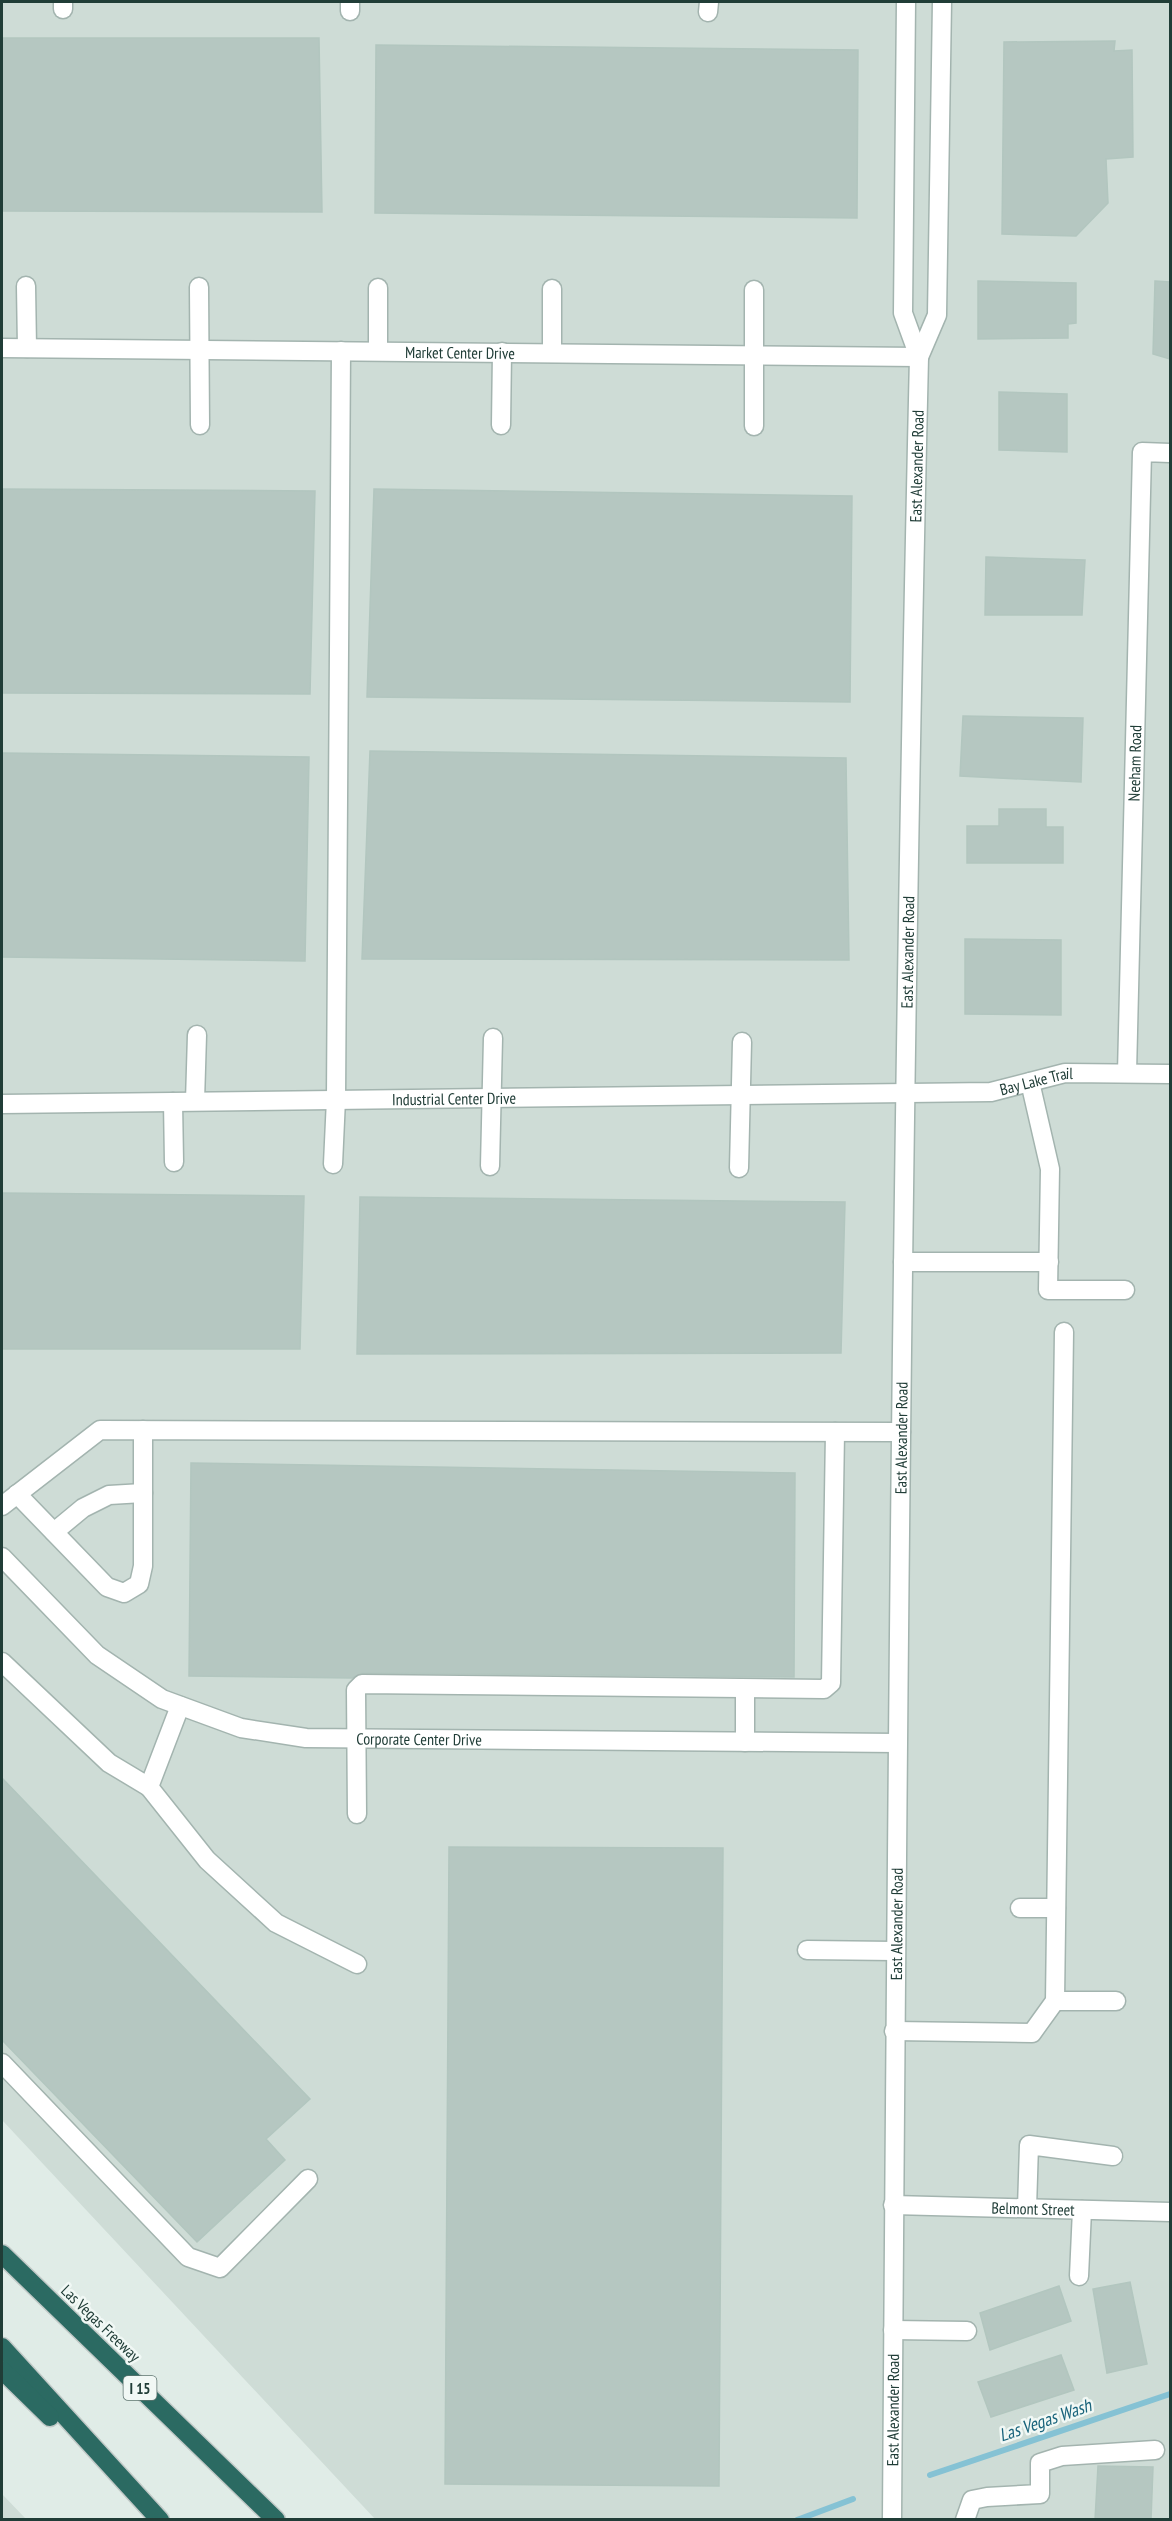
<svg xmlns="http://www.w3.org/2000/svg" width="1172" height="2521" font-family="'PT Sans Narrow',sans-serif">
<rect width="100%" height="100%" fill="#e0ece7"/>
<g fill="#cedcd6">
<path d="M2 2H1170V2519H375L2 2120Z"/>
<path d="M2 2494 26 2519H2Z"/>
</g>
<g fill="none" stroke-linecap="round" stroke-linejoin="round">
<g stroke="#85c2d4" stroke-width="6">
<path d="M930 2475 1170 2394"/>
<path d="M797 2520 853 2499"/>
</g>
</g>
<g fill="#b5c7c1" stroke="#b2c6bf" stroke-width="1.5">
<path d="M2 38H319L322 212 2 211Z"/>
<path d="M1115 41 1114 51 1132 50 1133 157 1106 159 1108 203 1076 236 1002 234 1004 42Z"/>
<path d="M376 45 858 50 857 218 375 213Z"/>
<path d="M978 281 1076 283V323L1068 324V338L978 339Z"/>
<path d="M1155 281 1170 282V359L1153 354Z"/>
<path d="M999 392 1067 394V452L999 450Z"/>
<path d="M2 489 315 491 310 694 2 693Z"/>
<path d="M374 489 852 496 850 702 367 697Z"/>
<path d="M986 557 1085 560 1082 615H985Z"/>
<path d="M963 716 1083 718 1081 782 960 776Z"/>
<path d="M370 751 846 758 849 960 362 959Z"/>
<path d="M2 753 309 757 305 961 2 957Z"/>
<path d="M999 809H1046V827H1063V863H967V826H999Z"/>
<path d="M965 939 1061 940V1015L965 1014Z"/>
<path d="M2 1193 304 1196 300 1349H2Z"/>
<path d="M360 1197 845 1202 841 1353 357 1354Z"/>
<path d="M191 1463 795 1473 794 1677 362 1673 352 1678 189 1676Z"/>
<path d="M2 1778 310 2099 266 2139 285 2160 197 2242 2 2040Z"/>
<path d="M449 1847 723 1848 719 2486 445 2484Z"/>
<path d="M1130 2282 1147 2364 1107 2373 1093 2289Z"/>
<path d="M1059 2286 1071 2321 990 2350 980 2313Z"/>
<path d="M1061 2355 1074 2390 991 2417 978 2382Z"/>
<path d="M1098 2466 1153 2467 1151 2520H1095Z"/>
</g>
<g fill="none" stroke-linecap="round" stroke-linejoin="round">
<g stroke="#a3b4af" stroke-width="21">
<g id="minor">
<path d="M63 9V2"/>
<path d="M350 11V2"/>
<path d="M708 12 709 2"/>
<path d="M26 286 27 348"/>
<path d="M199 287 200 425"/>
<path d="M378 288V351"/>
<path id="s1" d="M2 348 919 357"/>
<path d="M552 353V289"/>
<path d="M919 357 937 315 942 2"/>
<path d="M501 425 502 352"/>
<path d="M754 426V290"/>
<path id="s2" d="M1127 1073 1142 452 1170 453"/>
<path d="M1030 1082 1050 1169 1048 1290H1125"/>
<path d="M195 1101 197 1035"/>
<path d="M173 1102 174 1162"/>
<path id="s3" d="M2 1104 991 1092 1065 1073 1170 1074"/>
<path d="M333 1164 336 1099 341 351"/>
<path d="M490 1166 493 1038"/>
<path d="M739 1168 742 1042"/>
<path d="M903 1262H1049"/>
<path d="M17 1494 107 1587 124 1593 139 1584 143 1566V1430"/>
<path d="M2 1506 100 1430 901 1432"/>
<path d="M54 1532 83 1508 109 1495 143 1493"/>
<path id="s4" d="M2 1557 97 1655 162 1699 241 1728 306 1738 897 1743"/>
<path d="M2 1662 109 1763 149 1787 180 1706"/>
<path d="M745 1689V1742"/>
<path d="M149 1787 207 1860 276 1923 357 1964"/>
<path d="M357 1814 356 1690 362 1684 824 1689 831 1683 835 1432"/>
<path d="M1020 1908H1056"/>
<path d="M807 1950 894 1951"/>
<path d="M1055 2001H1116"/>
<path d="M894 2031 1032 2033 1055 2001 1064 1332"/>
<path d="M2 2063 188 2257 220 2268 308 2179"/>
<path id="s5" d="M893 2205 1170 2212"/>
<path d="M1027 2208 1029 2145 1113 2156"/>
<path d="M1079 2276 1082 2210"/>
<path d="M893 2330 967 2331"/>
<path id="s6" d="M892 2520C897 1799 902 1078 919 357L903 313 906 2"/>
<path d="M965 2520 972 2500 987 2497 1040 2494V2463L1062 2456 1155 2450"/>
</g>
</g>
<g stroke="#c1c9c7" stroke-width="21">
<g id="highway">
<path d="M2 2254 276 2520"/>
<path d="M2 2347 160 2520"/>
<path d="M2 2370 50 2417"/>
</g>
</g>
<use href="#minor" stroke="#fff" stroke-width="18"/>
<use href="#highway" stroke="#2b6a62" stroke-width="18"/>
</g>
<g text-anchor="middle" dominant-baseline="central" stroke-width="5" stroke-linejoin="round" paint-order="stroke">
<rect fill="#f1f8f5" stroke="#5f7570" stroke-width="1.5" x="123.5" y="2376" width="33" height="24" rx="4.5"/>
<g font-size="15" font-weight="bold" fill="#203d37">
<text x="140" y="2388">I 15</text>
</g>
<g font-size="16" fill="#203d37" stroke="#f1f8f5">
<text stroke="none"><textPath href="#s1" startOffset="458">Market Center Drive</textPath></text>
<text stroke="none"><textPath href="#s6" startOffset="2054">East Alexander Road</textPath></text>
<text stroke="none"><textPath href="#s2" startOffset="310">Neeham Road</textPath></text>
<text stroke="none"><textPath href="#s6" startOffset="1568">East Alexander Road</textPath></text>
<text stroke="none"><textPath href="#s3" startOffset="1036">Bay Lake Trail</textPath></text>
<text stroke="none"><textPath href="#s3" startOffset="452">Industrial Center Drive</textPath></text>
<text stroke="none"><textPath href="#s6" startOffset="1082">East Alexander Road</textPath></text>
<text stroke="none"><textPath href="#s4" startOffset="478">Corporate Center Drive</textPath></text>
<text stroke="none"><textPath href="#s6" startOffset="596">East Alexander Road</textPath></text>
<text stroke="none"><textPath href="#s5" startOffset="140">Belmont Street</textPath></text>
<text transform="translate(101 2323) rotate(44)">Las Vegas Freeway</text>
<text stroke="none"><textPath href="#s6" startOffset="110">East Alexander Road</textPath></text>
</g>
<g font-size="18" font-style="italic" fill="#18637b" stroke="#f1f8f5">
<text transform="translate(1045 2420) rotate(-19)">Las Vegas Wash</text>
</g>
</g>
<rect width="1172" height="2521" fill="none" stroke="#203d37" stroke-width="6"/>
</svg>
